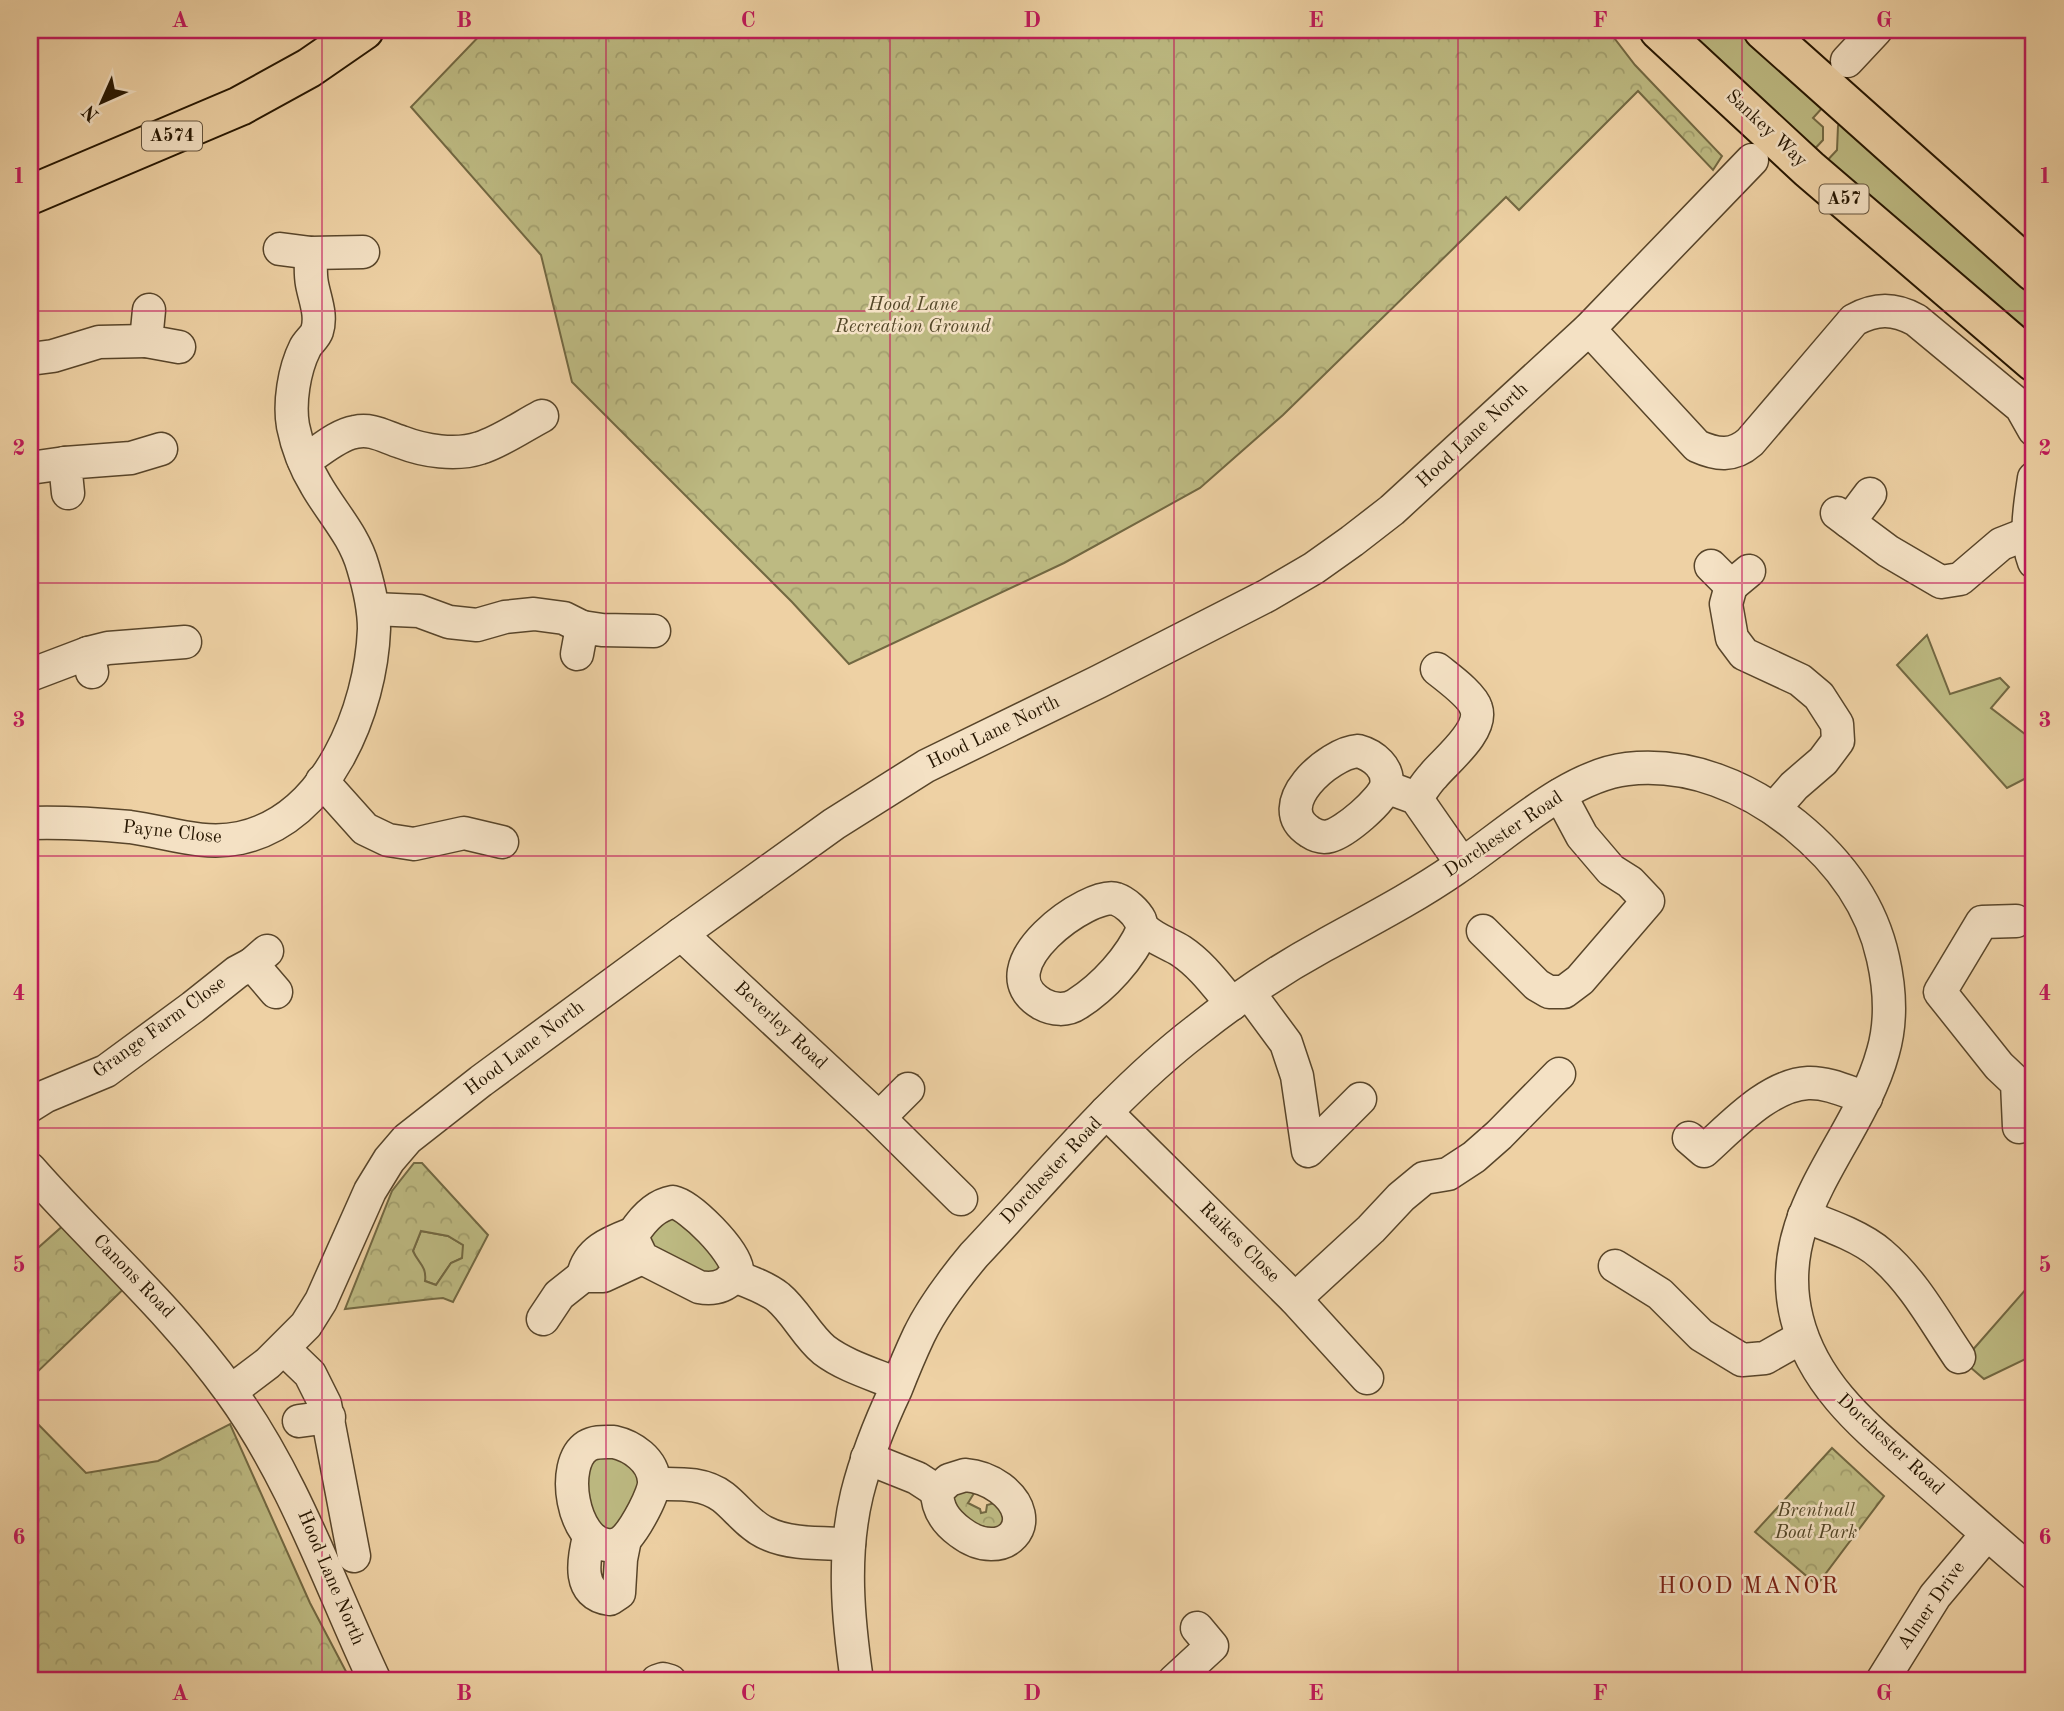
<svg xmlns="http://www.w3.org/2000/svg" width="2064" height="1711" font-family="'Old Standard TT',serif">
<defs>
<pattern id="forest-crowns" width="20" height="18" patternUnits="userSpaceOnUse" patternTransform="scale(1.75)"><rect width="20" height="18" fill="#bdba82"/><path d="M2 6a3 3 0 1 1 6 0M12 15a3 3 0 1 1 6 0" fill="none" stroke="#a29f6e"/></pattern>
</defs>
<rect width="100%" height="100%" fill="#eed1a4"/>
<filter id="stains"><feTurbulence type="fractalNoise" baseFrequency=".00286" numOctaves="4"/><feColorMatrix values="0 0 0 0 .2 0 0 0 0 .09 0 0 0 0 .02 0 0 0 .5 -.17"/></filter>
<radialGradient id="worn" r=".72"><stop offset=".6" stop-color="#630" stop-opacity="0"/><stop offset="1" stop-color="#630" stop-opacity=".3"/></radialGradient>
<g fill="#bdba82" stroke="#726842" stroke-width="2">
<path d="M1673 30H1745L1824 106 1813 118 1823 127V140L1810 154Z"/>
<path d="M1843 120 2034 287V349L1823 165 1837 150 1838 126Z"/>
<path d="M1927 635 1950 694 2000 678 2009 687 1991 708 2034 741V774L2007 788 1897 665Z"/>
<path d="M668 1212 709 1244 721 1270 712 1278 652 1255 646 1235Z"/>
<path d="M421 1231 448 1236 463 1245V1258L451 1263 436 1285 425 1281 413 1251Z"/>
<path d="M2034 1280V1355L1984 1379 1963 1361Z"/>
<path d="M598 1450 638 1467 639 1498 607 1537 577 1485Z"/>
</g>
<g fill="url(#forest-crowns)" stroke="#726842" stroke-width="2" fill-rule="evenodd">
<path d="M485 30H1608L1635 65 1722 156 1713 170 1638 91 1519 210 1506 197 1283 415 1200 488 1064 563 849 664 792 602 572 382 541 255 411 107Z"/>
<path d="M414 1163H422L488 1235 453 1302 443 1298 432 1299 345 1309 392 1191ZM421 1231 448 1236 463 1245 462 1258 451 1263 436 1285 425 1281C427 1266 418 1263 413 1251Z"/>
<path d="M74 1216 135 1278 30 1379V1255Z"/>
<path d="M30 1416 86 1473 158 1461 230 1424 310 1603 351 1681H30Z"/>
<path d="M1832 1448 1884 1496 1817 1585 1755 1532Z"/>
<path d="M957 1489 976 1490 968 1503 980 1509 981 1513 986 1512 987 1505 998 1502 1012 1515 989 1535 952 1507 954 1493Z"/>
</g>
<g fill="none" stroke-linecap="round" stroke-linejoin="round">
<g stroke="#58452a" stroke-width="35">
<g id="minor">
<path d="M1847 61 1876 30"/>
<path d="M280 249 311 253"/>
<path d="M149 310 146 341 179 347"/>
<path d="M1589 329 1697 446C1717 455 1733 457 1750 442L1854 320C1876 308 1894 308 1916 320L2021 407 2034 430"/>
<path d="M30 359 53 356 99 342 146 341"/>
<path d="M304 461C319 452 337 435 355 432 372 428 385 437 401 442 424 451 456 456 480 448 500 442 523 426 542 416"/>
<path d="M30 468 65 463"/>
<path d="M2034 478C2030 506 2024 535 2034 562"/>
<path d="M68 493 65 463 131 458 161 449"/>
<path d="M1837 513 1849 522 1870 494"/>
<path d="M1849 522 1888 551 1941 582 1960 579 2001 544 2029 533"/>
<path d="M1711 566 1731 586 1749 571"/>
<path d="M1731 586 1726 604 1732 638 1744 654 1800 680 1819 696 1837 724 1838 741 1823 761 1794 786 1774 809"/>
<path d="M373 609 419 611 449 622 477 625 505 617 534 614 564 618 582 627"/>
<path d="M577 654 582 627 602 630 654 631"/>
<path d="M92 672 88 653 108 648 185 642"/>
<path d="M30 675 88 653"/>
<path d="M1358 751C1373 755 1390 768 1386 786 1382 801 1345 832 1330 836 1323 838 1316 836 1310 832 1268 806 1329 753 1358 751Z"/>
<path d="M322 781 365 829 388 840 414 844 464 833 502 842"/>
<path d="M1397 791 1416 798 1462 864"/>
<path d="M1416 798C1422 791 1427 782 1433 776 1445 761 1484 731 1476 708 1472 695 1448 678 1437 669"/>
<path d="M30 823C63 822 97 824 130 827 167 832 202 846 240 838 328 819 371 709 374 629 374 608 369 587 363 567 354 535 332 513 316 485 305 467 297 446 293 426 289 403 294 370 305 348 308 342 315 337 317 331 322 315 315 300 312 284 310 274 311 263 311 253L363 252"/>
<path d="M2016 921 1982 922 1940 992 1999 1066 2017 1083 2019 1127"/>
<path d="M1143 929C1131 957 1104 987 1077 1004 1067 1011 1053 1010 1042 1004 980 968 1091 890 1116 899 1125 902 1136 912 1140 920 1141 923 1142 927 1144 929 1154 939 1170 944 1181 951 1202 965 1216 985 1232 1004"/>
<path d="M1483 931 1537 985 1549 992H1564L1580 980 1648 901 1630 882 1611 870 1582 836 1560 795"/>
<path d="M681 934 879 1118 961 1199"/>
<path d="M267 951 252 964 276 992"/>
<path d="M1249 993 1286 1043 1297 1076 1308 1151 1360 1099"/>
<path d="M30 1106 46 1096 106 1071 193 1007 237 972 252 964"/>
<path d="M1106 1112 1295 1299 1367 1378"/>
<path d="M879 1118 908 1089"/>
<path d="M1689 1138 1704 1151C1732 1126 1769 1085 1808 1083 1827 1082 1848 1092 1866 1098"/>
<path d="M30 1169C96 1244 171 1309 230 1391 294 1479 329 1583 375 1681"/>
<path d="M673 1202C691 1206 734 1250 737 1269 731 1286 715 1290 699 1287L642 1258 634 1241V1233C643 1219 656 1205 673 1202Z"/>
<path d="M1804 1216C1828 1225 1862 1237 1881 1254 1914 1282 1935 1322 1959 1357"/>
<path d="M1615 1266 1660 1294 1701 1335 1742 1360 1765 1358 1802 1337"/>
<path d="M583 1276C588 1250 611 1242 634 1233"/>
<path d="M734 1276C750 1282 765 1287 778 1297 796 1312 806 1335 824 1350 845 1366 873 1374 897 1384"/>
<path d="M1295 1299 1371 1229 1401 1197 1424 1178 1448 1174 1474 1157 1499 1135 1559 1074"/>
<path d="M543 1319 559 1295 583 1276H603L642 1258"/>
<path d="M284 1349 310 1374 325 1404 354 1556"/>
<path d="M231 1391 268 1363 306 1325 321 1301 370 1191 389 1160 407 1139 481 1081 681 934 834 824 926 766 1098 682 1268 595 1314 568 1352 541 1392 510 1589 329 1752 160"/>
<path d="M299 1421 329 1417"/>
<path d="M614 1442C632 1446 653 1460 654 1481 655 1494 635 1528 626 1538 621 1544 614 1546 607 1545 573 1542 559 1464 587 1446 595 1441 605 1442 614 1442Z"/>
<path d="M867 1458 917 1478 937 1491"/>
<path d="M965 1475C978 1476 989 1480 1000 1488 1044 1521 1004 1566 960 1532 945 1521 937 1509 937 1491L949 1480Z"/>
<path d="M655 1484C679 1484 703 1482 723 1497 737 1508 748 1524 764 1532 789 1545 821 1543 849 1544"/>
<path d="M589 1537C583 1561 577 1595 610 1599L619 1593 621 1559 625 1539"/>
<path d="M657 1681 663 1679 670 1681"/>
<path d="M857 1681C848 1619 842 1556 857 1494 866 1458 880 1423 896 1389 903 1371 911 1352 919 1335 933 1306 954 1279 974 1255 1046 1179 1113 1095 1196 1031 1235 1000 1279 970 1323 946 1368 921 1413 898 1455 869 1505 836 1567 776 1627 769 1689 762 1748 787 1795 825 1838 860 1871 903 1883 958 1890 989 1892 1021 1883 1052 1858 1144 1770 1214 1797 1319 1814 1387 1868 1429 1919 1474 1957 1507 1995 1541 2034 1574"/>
<path d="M1174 1681 1212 1646 1197 1628"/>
<path d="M1882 1681 1935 1596 1987 1534"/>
</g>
</g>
<g stroke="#261601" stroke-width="42">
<path id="major" d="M30 195 240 106 309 68 364 30"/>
</g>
<g stroke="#261601" stroke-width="42">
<g id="highway">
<path d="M1659 30 1809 169 2034 362"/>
<path d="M1763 30 2034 272"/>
</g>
</g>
<use href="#minor" stroke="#f4e1c4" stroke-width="32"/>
<use href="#major" stroke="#eed1a4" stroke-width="38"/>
<use href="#highway" stroke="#eed1a4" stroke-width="38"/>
</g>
<path fill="none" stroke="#c2185b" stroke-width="2" stroke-opacity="0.55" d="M322 30V1681M606 30V1681M890 30V1681M1174 30V1681M1458 30V1681M1742 30V1681M30 311H2034M30 583H2034M30 856H2034M30 1128H2034M30 1400H2034"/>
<g text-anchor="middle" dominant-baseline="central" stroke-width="5" stroke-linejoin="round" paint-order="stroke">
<g fill="#f4e1c4" stroke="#64533c" stroke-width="2">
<rect x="142" y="121.5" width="60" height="29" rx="5"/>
<rect x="1819.5" y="184.5" width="49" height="29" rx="5"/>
</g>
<g font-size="18" font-weight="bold" fill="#261601">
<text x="172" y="136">A574</text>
<text x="1844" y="199">A57</text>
</g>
<g font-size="19" fill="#261601" stroke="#f4e1c4">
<text transform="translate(1766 129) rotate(43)">Sankey Way</text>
<text transform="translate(1473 436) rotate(-43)">Hood Lane North</text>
<text transform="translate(994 733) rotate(-26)">Hood Lane North</text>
<text transform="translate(172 833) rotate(6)">Payne Close</text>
<text transform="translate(1504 835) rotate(-34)">Dorchester Road</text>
<text transform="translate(780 1026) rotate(43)">Beverley Road</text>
<text transform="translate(160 1028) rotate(-36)">Grange Farm Close</text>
<text transform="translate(525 1049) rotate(-37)">Hood Lane North</text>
<text transform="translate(1052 1171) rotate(-47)">Dorchester Road</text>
<text transform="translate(1239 1243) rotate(45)">Raikes Close</text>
<text transform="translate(133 1277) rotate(46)">Canons Road</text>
<text transform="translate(1890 1445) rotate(43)">Dorchester Road</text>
<text transform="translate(330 1578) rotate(67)">Hood Lane North</text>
<text transform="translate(1932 1606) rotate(-55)">Almer Drive</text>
</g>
<g font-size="19" font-style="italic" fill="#534728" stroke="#f4e1c4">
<text x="913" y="305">Hood Lane<tspan x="913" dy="22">Recreation Ground</tspan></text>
<text x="1816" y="1511">Brentnall<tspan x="1816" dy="22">Boat Park</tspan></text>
</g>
<g font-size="23" letter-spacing="2" fill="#7a1f14" stroke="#f4e1c4">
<text x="1749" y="1586">HOOD MANOR</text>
</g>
</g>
<rect width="2064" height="1711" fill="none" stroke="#eed1a4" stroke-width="77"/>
<g transform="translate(102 102) rotate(225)" stroke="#f4e1c4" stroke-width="5" paint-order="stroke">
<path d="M0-5L12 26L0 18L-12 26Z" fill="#261601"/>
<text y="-10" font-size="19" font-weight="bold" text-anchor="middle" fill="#261601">N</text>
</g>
<rect x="38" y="38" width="1987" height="1634" fill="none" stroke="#c2185b" stroke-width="2.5"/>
<g font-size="23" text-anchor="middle" font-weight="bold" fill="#c2185b">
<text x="180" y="27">A</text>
<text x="464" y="27">B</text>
<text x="748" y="27">C</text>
<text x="1032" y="27">D</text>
<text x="1316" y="27">E</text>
<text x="1600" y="27">F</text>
<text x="1884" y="27">G</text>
<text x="19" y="183">1</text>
<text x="2045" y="183">1</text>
<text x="19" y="455">2</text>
<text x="2045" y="455">2</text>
<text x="19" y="727">3</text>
<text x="2045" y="727">3</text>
<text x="19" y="1000">4</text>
<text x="2045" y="1000">4</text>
<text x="19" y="1272">5</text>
<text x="2045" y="1272">5</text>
<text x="19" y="1544">6</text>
<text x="2045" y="1544">6</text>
<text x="180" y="1700">A</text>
<text x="464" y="1700">B</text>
<text x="748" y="1700">C</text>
<text x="1032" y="1700">D</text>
<text x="1316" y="1700">E</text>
<text x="1600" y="1700">F</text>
<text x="1884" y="1700">G</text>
</g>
<rect width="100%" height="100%" filter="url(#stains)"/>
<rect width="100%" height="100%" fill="url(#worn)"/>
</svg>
